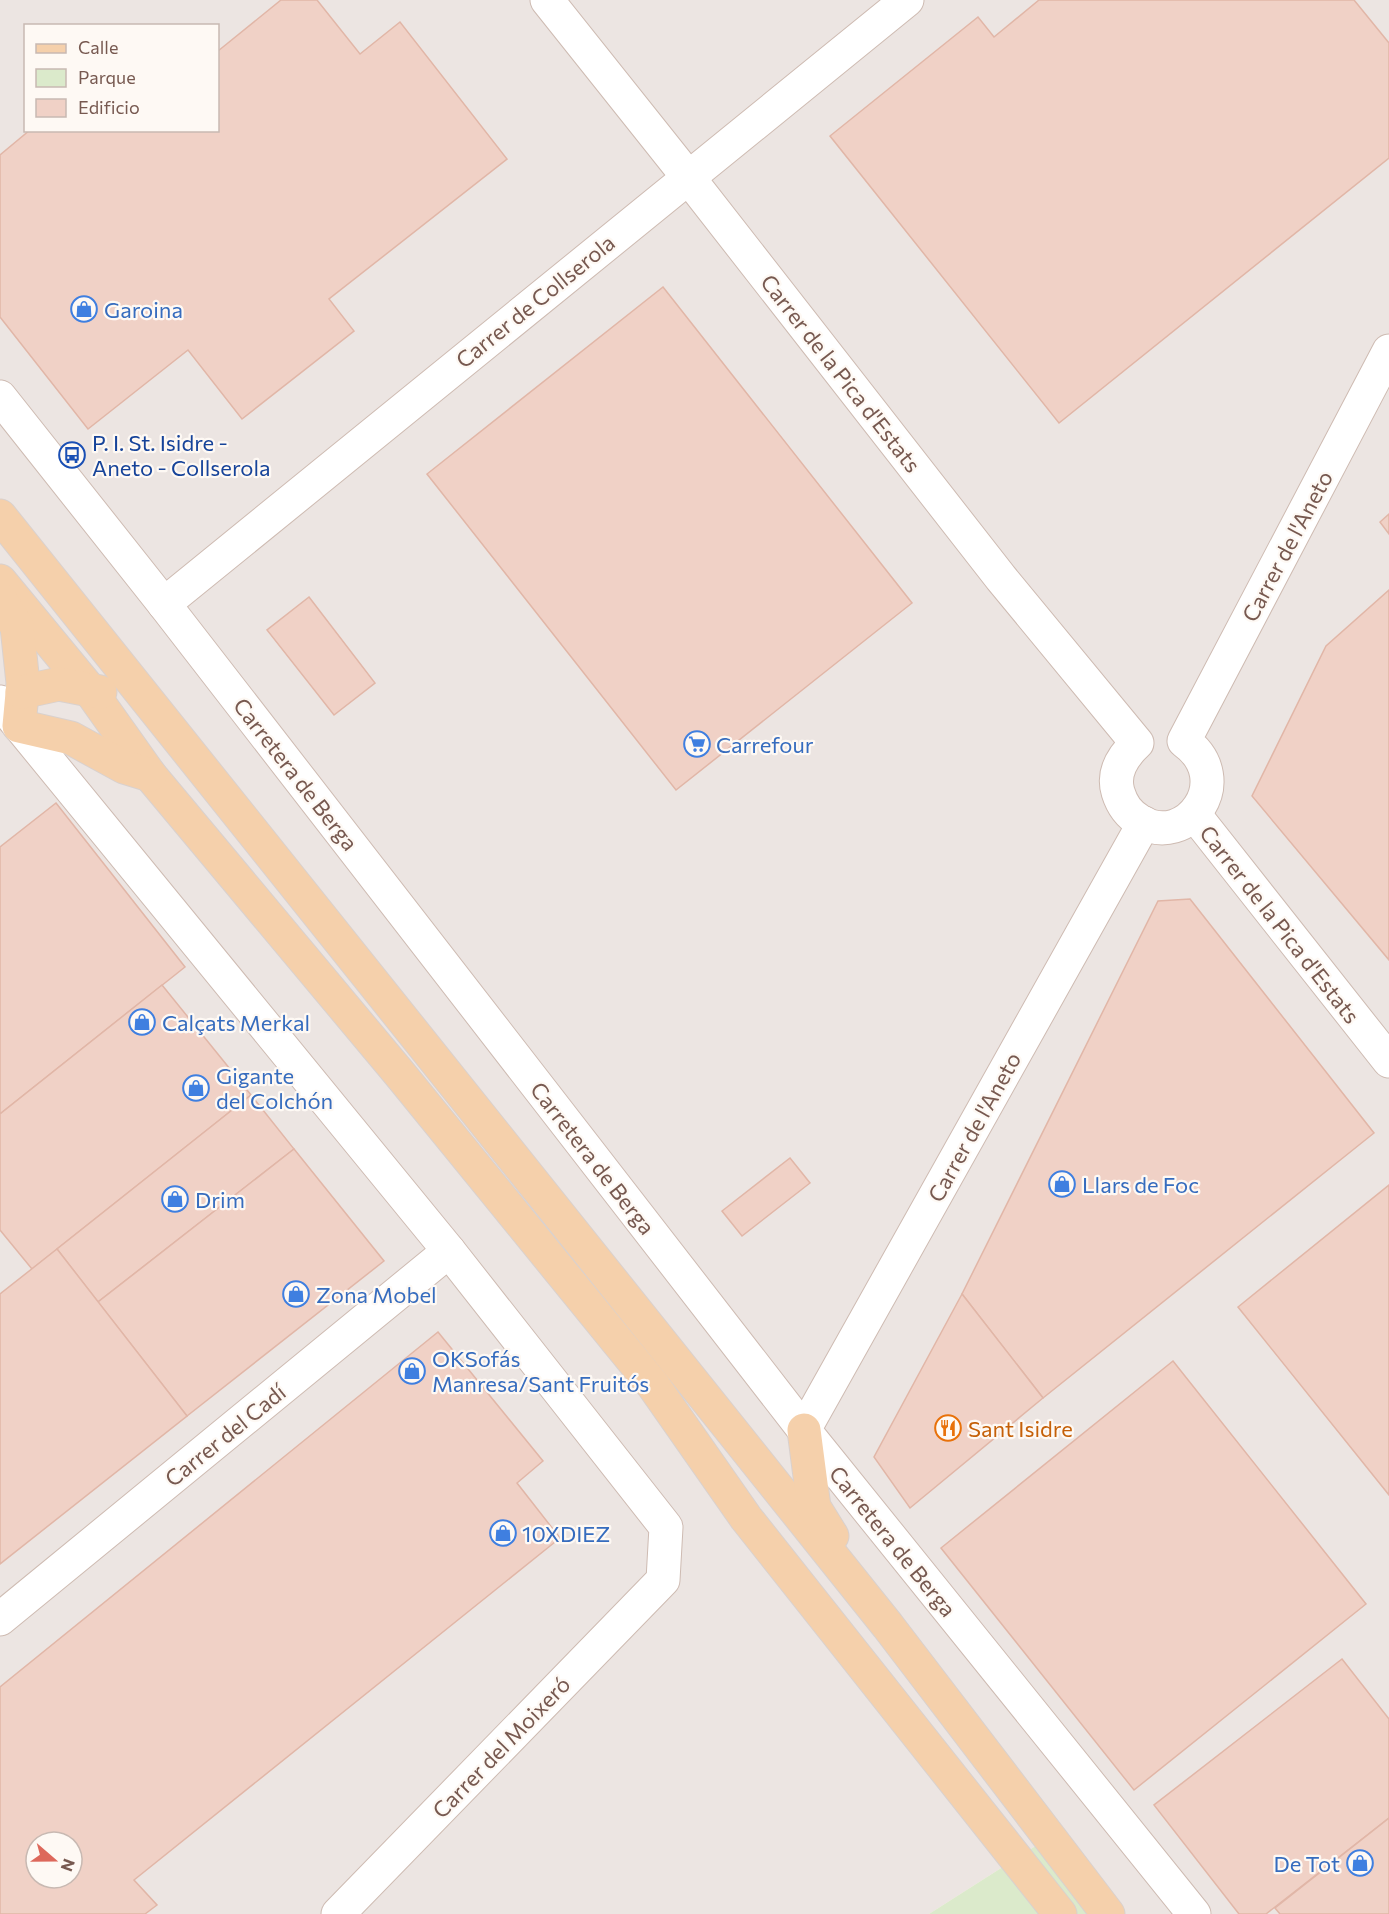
<svg xmlns="http://www.w3.org/2000/svg" width="1389" height="1914" font-family="Commissioner,sans-serif">
<rect width="100%" height="100%" fill="#fcf4ed"/>
<path fill="#ece5e2" fill-rule="evenodd" d="M0 0H1389V1914H1100L1037 1845 929 1914H0ZM26 26H218V130H26ZM36 1842H72V1878H36Z"/>
<path fill="#dbeacb" d="M1037 1845 1100 1914H929Z"/>
<g fill="#f0d1c6" stroke="#e1b6a7" stroke-width="1.5" fill-rule="evenodd">
<path d="M281 0H317L360 54 400 22 507 159 329 299 354 331 242 419 188 350 88 429 0 317V155L30 130H218V51Z"/>
<path d="M1039 0H1354L1389 43V158L1059 423 830 136 978 17 994 37Z"/>
<path d="M663 287 912 603 676 790 427 474Z"/>
<path d="M1389 514V534L1380 522Z"/>
<path d="M1389 590V960L1252 796 1326 646Z"/>
<path d="M309 597 375 683 334 715 267 630Z"/>
<path d="M56 803 185 967 0 1114V847Z"/>
<path d="M1190 899 1374 1133 1043 1398 962 1294 1158 901Z"/>
<path d="M162 985 251 1095 32 1269 0 1230V1114Z"/>
<path d="M251 1095 294 1149 98 1302 57 1249Z"/>
<path d="M294 1149 384 1261 187 1416 98 1302Z"/>
<path d="M790 1158 810 1183 742 1236 722 1211Z"/>
<path d="M1389 1185V1495L1238 1307Z"/>
<path d="M57 1249 187 1416 0 1564V1294Z"/>
<path d="M962 1294 1043 1398 910 1508 874 1457Z"/>
<path d="M438 1332 543 1461 517 1483 560 1538 134 1880 157 1905 145 1914H0V1687ZM36 1842H72V1878H36Z"/>
<path d="M1173 1361 1366 1604 1134 1790 941 1548Z"/>
<path d="M1342 1659 1389 1719V1818L1266 1914H1239L1154 1805Z"/>
<path d="M1389 1818V1914H1280L1275 1908Z"/>
</g>
<g fill="none" stroke-linecap="round" stroke-linejoin="round">
<g stroke="#cebbb2" stroke-width="35">
<g id="minor">
<path d="M547 0 688 177 1001 578 1137 743C1123 756 1112 772 1118 792 1122 805 1128 814 1140 821 1186 850 1238 780 1184 741L1389 351"/>
<path d="M0 397 164 604 804 1430 1194 1914"/>
<path d="M164 604 907 0"/>
<path d="M0 702 449 1251 666 1527 663 1580 338 1914"/>
<path d="M1194 814 1389 1061"/>
<path d="M804 1430 1144 823"/>
<path d="M0 1619 449 1251"/>
</g>
</g>
<g stroke="#d9d1ce" stroke-width="35">
<g id="major">
<path d="M0 516 888 1626 1108 1914"/>
<path d="M0 581 89 689 150 775 399 1073 653 1385 746 1518 1060 1914"/>
<path d="M1 600 17 627 23 683 19 726 71 738 124 767 150 775"/>
<path d="M22 692 59 684 100 692"/>
<path d="M804 1430 814 1507 832 1536"/>
</g>
</g>
<use href="#minor" stroke="#fff" stroke-width="33"/>
<use href="#major" stroke="#f5d0ab" stroke-width="33"/>
</g>
<defs>
<g id="shop-ring" transform="scale(1.35)"><circle r="9.5" fill="#fef9f4" stroke="#3f7fe0" stroke-width="1.5"/><path d="M-5-2.5h2.3a2.7 3.5 0 0 1 5.4 0H5L5.5 6h-11ZM-1.5-2.5h3a1.5 2.3 0 0 0-3 0Z" fill="#3f7fe0"/></g>
<g id="bus-ring" transform="scale(1.35)"><circle r="9.5" fill="#fef9f4" stroke="#1a4fb4" stroke-width="1.5"/><path d="M-5-6H5V4H4V6H2V4H-2V6H-4V4H-5ZM-3.5-4V0h7V-4ZM-3.5 1.2v1.5H-2V1.2ZM2 1.2v1.5H3.5V1.2Z" fill="#1a4fb4"/></g>
<g id="supermarket-ring" transform="scale(1.35)"><circle r="9.5" fill="#fef9f4" stroke="#3f7fe0" stroke-width="1.5"/><path d="M-6-5.5h2.5l.6 2H6L4.5 2H-2.5L-4.4-4H-6ZM-1.5 3.2a1.3 1.3 0 1 0 .1 0ZM3 3.2a1.3 1.3 0 1 0 .1 0Z" fill="#3f7fe0"/></g>
<g id="restaurant-ring" transform="scale(1.35)"><circle r="9.5" fill="#fef9f4" stroke="#e8710a" stroke-width="1.5"/><path d="M-5-6h1v4h1v-4h1v4h1v-4h1v5L-1.5 .5V6h-2V.5L-5-1ZM5-6V6H3V1.5H1.5Q1.5-4 5-6Z" fill="#e8710a"/></g>
</defs>
<g fill-rule="evenodd">
<use href="#shop-ring" x="84" y="309"/>
<use href="#bus-ring" x="72" y="455"/>
<use href="#supermarket-ring" x="697" y="744"/>
<use href="#shop-ring" x="142" y="1022"/>
<use href="#shop-ring" x="196" y="1088"/>
<use href="#shop-ring" x="1062" y="1184"/>
<use href="#shop-ring" x="175" y="1199"/>
<use href="#shop-ring" x="296" y="1294"/>
<use href="#shop-ring" x="412" y="1371"/>
<use href="#restaurant-ring" x="948" y="1428"/>
<use href="#shop-ring" x="503" y="1533"/>
<use href="#shop-ring" x="1360" y="1863"/>
</g>
<g text-anchor="middle" dominant-baseline="central" stroke-width="4.5" stroke-linejoin="round" paint-order="stroke">
<g font-size="22" fill="#775950" stroke="#fef9f4">
<text transform="translate(535 301) rotate(-39)">Carrer de Collserola</text>
<text transform="translate(841 373) rotate(52)">Carrer de la Pica d'Estats</text>
<text transform="translate(1287 546) rotate(-62)">Carrer de l'Aneto</text>
<text transform="translate(296 774) rotate(52)">Carretera de Berga</text>
<text transform="translate(1280 924) rotate(52)">Carrer de la Pica d'Estats</text>
<text transform="translate(974 1127) rotate(-61)">Carrer de l'Aneto</text>
<text transform="translate(593 1158) rotate(52)">Carretera de Berga</text>
<text transform="translate(225 1435) rotate(-39)">Carrer del Cadí</text>
<text transform="translate(893 1541) rotate(51)">Carretera de Berga</text>
<text transform="translate(501 1747) rotate(-46)">Carrer del Moixeró</text>
</g>
<g font-size="22" fill="#366cbe" stroke="#fef9f4" text-anchor="start">
<text x="104" y="309">Garoina</text>
<text x="716" y="744">Carrefour</text>
<text x="162" y="1022">Calçats Merkal</text>
<text x="216" y="1075">Gigante<tspan x="216" dy="25">del Colchón</tspan></text>
<text x="1082" y="1184">Llars de Foc</text>
<text x="195" y="1199">Drim</text>
<text x="316" y="1294">Zona Mobel</text>
<text x="432" y="1358">OKSofás<tspan x="432" dy="25">Manresa/Sant Fruitós</tspan></text>
<text x="522" y="1533">10XDIEZ</text>
<text x="1340" y="1863" text-anchor="end">De Tot</text>
</g>
<g font-size="22" fill="#164399" stroke="#fef9f4" text-anchor="start">
<text x="92" y="442">P. I. St. Isidre -<tspan x="92" dy="25">Aneto - Collserola</tspan></text>
</g>
<g font-size="22" fill="#c56008" stroke="#fef9f4" text-anchor="start">
<text x="968" y="1428">Sant Isidre</text>
</g>
</g>
<rect x="24" y="24" width="195" height="108" fill="#fef9f4" stroke="#c8b9b2" stroke-width="1.5"/>
<rect x="36" y="44" width="30" height="9" fill="#f5d0ab" stroke="#c8b9b2" stroke-width="1.5"/>
<text x="78" y="54" font-size="18" fill="#775950">Calle</text>
<rect x="36" y="69" width="30" height="18" fill="#dbeacb" stroke="#c8b9b2" stroke-width="1.5"/>
<text x="78" y="84" font-size="18" fill="#775950">Parque</text>
<rect x="36" y="99" width="30" height="18" fill="#f0d1c6" stroke="#c8b9b2" stroke-width="1.5"/>
<text x="78" y="114" font-size="18" fill="#775950">Edificio</text>
<g transform="translate(54 1860) rotate(110)"><circle r="28" fill="#fef9f4" stroke="#c8b9b2" stroke-width="1.5"/>
<path d="M0-4.5L10 22L0 15L-10 22Z" fill="#dd685b"/>
<text y="-9" font-size="16" font-weight="bold" text-anchor="middle" fill="#775950">N</text>
</g>
</svg>
